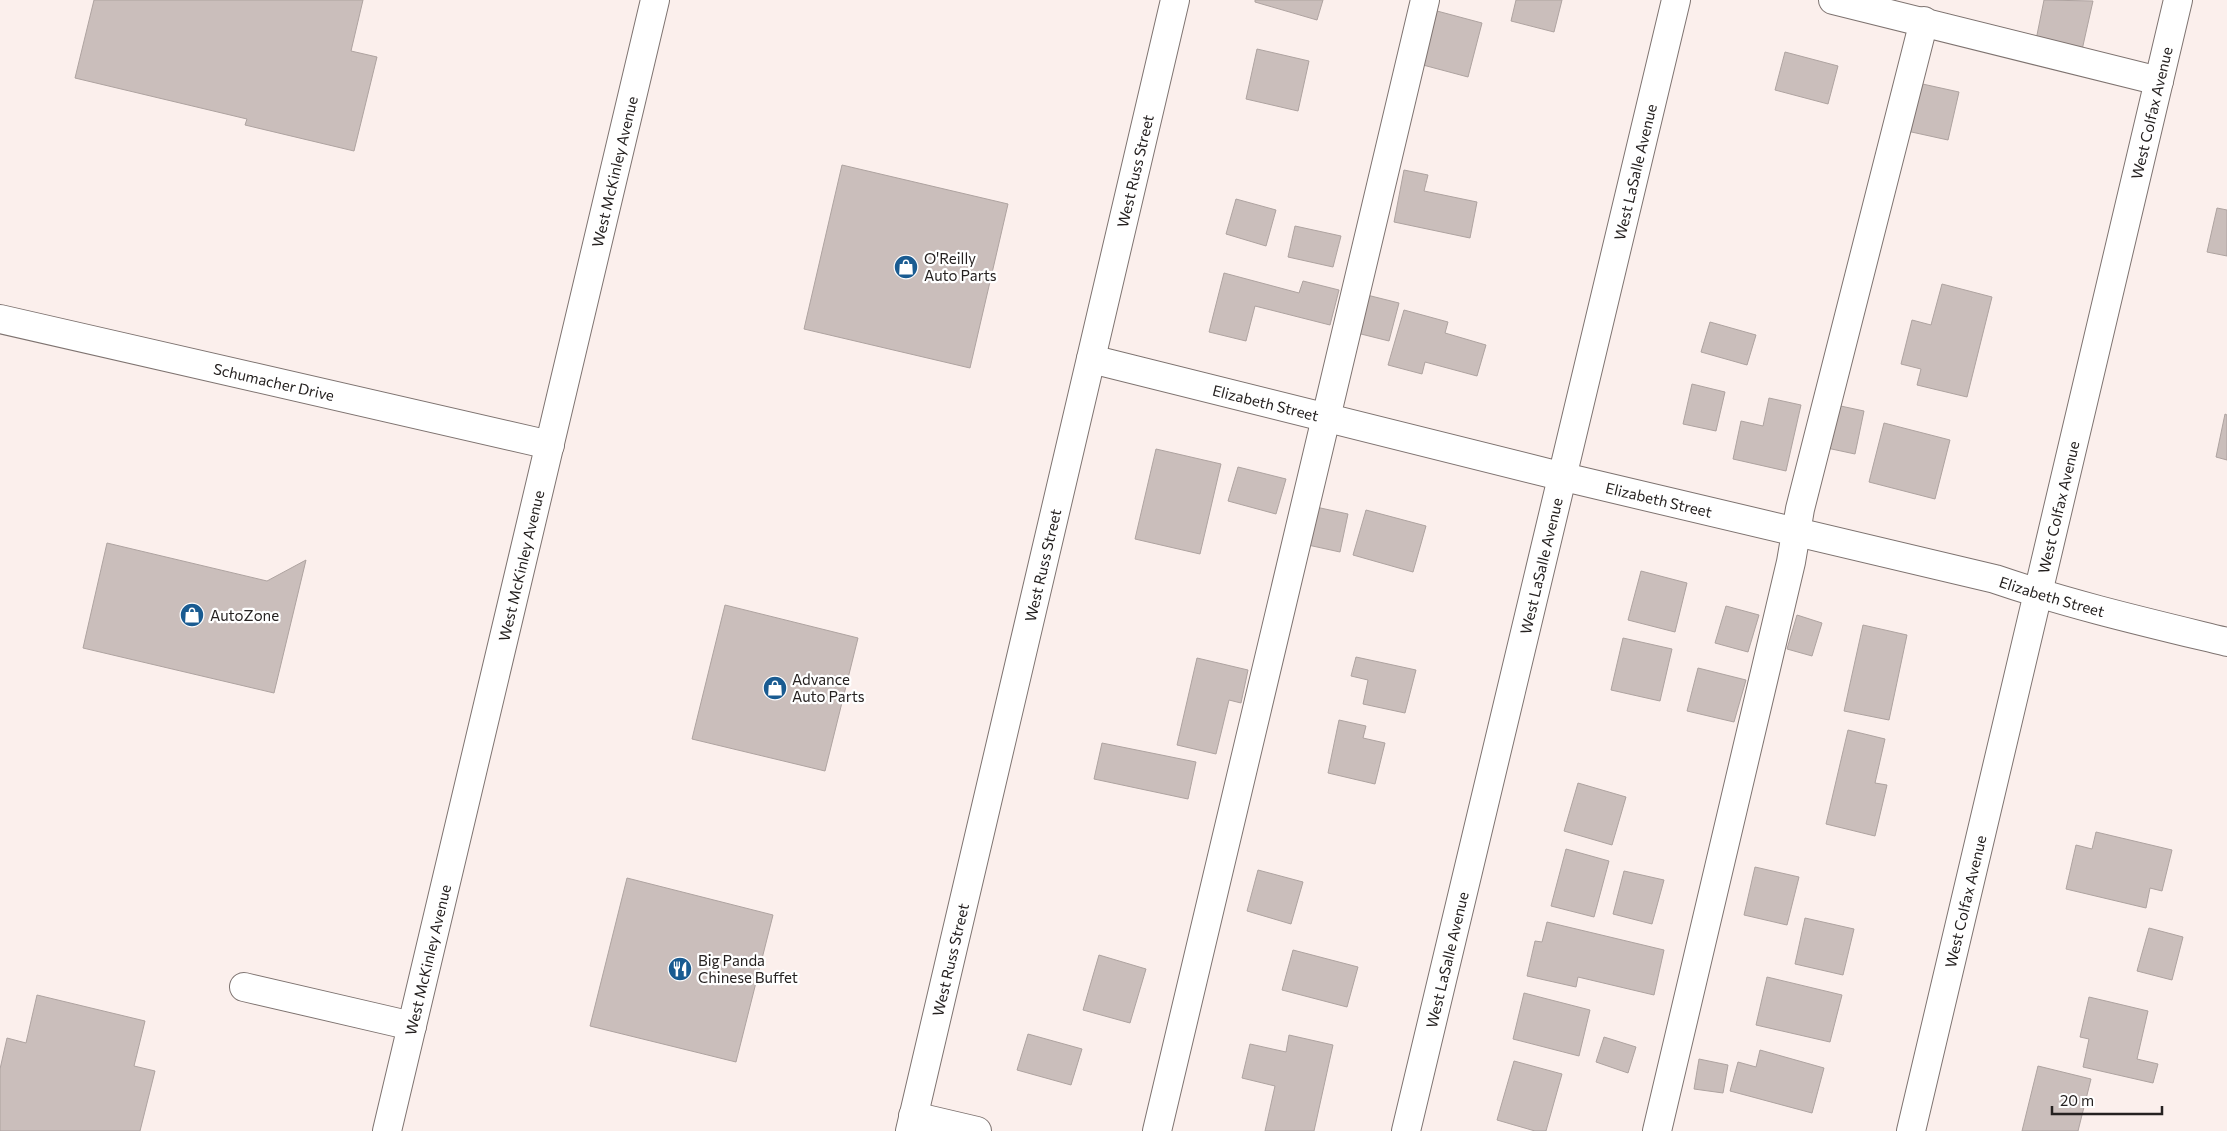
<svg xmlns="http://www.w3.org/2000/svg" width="2227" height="1131" font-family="Commissioner,sans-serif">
<rect width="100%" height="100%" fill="#fbefec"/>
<g fill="#cabebb" stroke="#aea3a0">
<path d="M94 0H363L351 51 377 57 354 151 245 125 247 119 75 78Z"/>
<path d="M1255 0H1323L1317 20 1255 2Z"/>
<path d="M1516 0H1562L1554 32 1511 21Z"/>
<path d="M2044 0 2093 1 2082 50 2036 40Z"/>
<path d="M1437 11 1482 23 1468 77 1423 65Z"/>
<path d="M1257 49 1309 61 1298 111 1246 99Z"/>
<path d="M1785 52 1838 66 1828 104 1775 90Z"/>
<path d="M1918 83 1959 92 1948 140 1907 131Z"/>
<path d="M842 165 1008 204 970 368 804 329Z"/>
<path d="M1404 170 1428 175 1424 191 1477 202 1470 238 1394 222Z"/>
<path d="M1236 199 1276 210 1266 246 1226 234Z"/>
<path d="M2217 208 2227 210V256L2207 252Z"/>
<path d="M1295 226 1341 236 1333 267 1288 257Z"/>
<path d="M1224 273 1299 293 1303 281 1339 290 1330 325 1255 306 1246 341 1209 332Z"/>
<path d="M1942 284 1992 297 1967 397 1917 385 1921 369 1901 364 1912 320 1931 325Z"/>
<path d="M1367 295 1399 303 1389 341 1357 333Z"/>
<path d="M1404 310 1448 322 1445 333 1486 345 1477 376 1425 362 1422 374 1388 365Z"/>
<path d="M1710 322 1756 335 1747 365 1701 352Z"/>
<path d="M1692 384 1725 392 1716 431 1683 424Z"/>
<path d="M1769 398 1801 405 1786 471 1733 459 1741 421 1763 426Z"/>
<path d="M1836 405 1864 411 1855 454 1827 448Z"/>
<path d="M2225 414 2227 415V460L2216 457Z"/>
<path d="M1884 423 1950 440 1935 499 1869 482Z"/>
<path d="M1156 449 1221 464 1200 554 1135 539Z"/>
<path d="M1238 467 1286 479 1276 514 1228 501Z"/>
<path d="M1316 507 1348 514 1340 552 1308 545Z"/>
<path d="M1366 510 1426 526 1413 572 1353 555Z"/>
<path d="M107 543 267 581 306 560 274 693 83 648Z"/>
<path d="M1641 571 1687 583 1675 632 1628 620Z"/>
<path d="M725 605 858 638 825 771 692 739Z"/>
<path d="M1726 606 1759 615 1748 652 1715 643Z"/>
<path d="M1797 615 1822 623 1812 656 1787 649Z"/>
<path d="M1863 625 1907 635 1889 720 1844 711Z"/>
<path d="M1623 638 1672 649 1660 701 1611 690Z"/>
<path d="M1356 657 1416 670 1405 713 1363 704 1368 680 1351 676Z"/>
<path d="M1197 658 1248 670 1241 703 1229 700 1216 754 1177 745Z"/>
<path d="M1698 668 1746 680 1734 722 1687 711Z"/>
<path d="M1339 720 1366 726 1363 738 1385 743 1375 784 1328 773Z"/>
<path d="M1848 730 1885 739 1875 783 1887 785 1875 836 1826 824Z"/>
<path d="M1102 743 1196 762 1188 799 1094 779Z"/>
<path d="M1578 783 1626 797 1612 845 1564 831Z"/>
<path d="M2096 832 2172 850 2162 891 2150 888 2146 908 2066 889 2076 845 2092 849Z"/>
<path d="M1566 849 1609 861 1594 917 1551 906Z"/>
<path d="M1755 867 1799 877 1787 925 1744 915Z"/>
<path d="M1258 870 1303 882 1291 924 1247 911Z"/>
<path d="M1624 871 1664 880 1652 924 1613 914Z"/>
<path d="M627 878 773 915 736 1062 590 1026Z"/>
<path d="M1805 918 1854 929 1843 975 1795 964Z"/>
<path d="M1547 922 1664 950 1654 995 1578 977 1576 987 1527 976 1535 941 1542 942Z"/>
<path d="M2149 928 2183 937 2172 980 2137 971Z"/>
<path d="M1293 950 1358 967 1347 1007 1282 990Z"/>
<path d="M1099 955 1146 969 1130 1023 1083 1010Z"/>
<path d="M1767 977 1842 995 1830 1042 1756 1025Z"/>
<path d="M1524 993 1590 1010 1579 1056 1513 1039Z"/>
<path d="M37 995 145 1021 134 1066 155 1071 140 1131H0V1069L7 1038 26 1043Z"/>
<path d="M2089 997 2148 1011 2137 1059 2158 1064 2153 1083 2083 1067 2089 1039 2080 1037Z"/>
<path d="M1028 1034 1082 1049 1071 1085 1017 1070Z"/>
<path d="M1289 1035 1333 1045 1314 1131H1265L1275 1086 1242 1078 1250 1044 1286 1052Z"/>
<path d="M1604 1037 1636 1047 1628 1073 1596 1062Z"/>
<path d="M1760 1050 1824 1068 1812 1113 1730 1091 1738 1062 1756 1067Z"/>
<path d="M1699 1059 1728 1065 1723 1093 1694 1089Z"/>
<path d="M1514 1061 1562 1074 1546 1131H1535L1497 1120Z"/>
<path d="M2038 1066 2091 1079 2078 1131H2022Z"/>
</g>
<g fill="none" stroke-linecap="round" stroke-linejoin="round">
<g stroke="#7e7370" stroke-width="30">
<g id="minor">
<path d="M1833 0 2159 81"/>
<path id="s1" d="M0 319 550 445"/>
<path id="s2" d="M1091 359 1564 477 1995 579C2071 605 2149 623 2227 642"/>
<path d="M244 987 412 1026"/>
<path d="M913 1116 977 1131"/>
<path id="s3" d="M910 1131 1175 0"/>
<path d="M1157 1131 1425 0"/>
<path id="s4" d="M1406 1131 1676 0"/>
<path d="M1657 1131 1791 562 1800 509 1924 21"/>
<path id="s5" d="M1911 1131 2178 0"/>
</g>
</g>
<g stroke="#7e7370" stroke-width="30">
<g id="major">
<path id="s6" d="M387 1131 655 0"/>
</g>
</g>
<use href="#minor" stroke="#fff" stroke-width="28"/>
<use href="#major" stroke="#fff" stroke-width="28"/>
</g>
<defs>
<g id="shop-disc" transform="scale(1.25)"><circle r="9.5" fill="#195b91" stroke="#fff"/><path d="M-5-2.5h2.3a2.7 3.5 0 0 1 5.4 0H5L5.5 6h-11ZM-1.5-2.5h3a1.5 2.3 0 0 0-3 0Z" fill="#fff"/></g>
<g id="restaurant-disc" transform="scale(1.25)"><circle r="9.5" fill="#195b91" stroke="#fff"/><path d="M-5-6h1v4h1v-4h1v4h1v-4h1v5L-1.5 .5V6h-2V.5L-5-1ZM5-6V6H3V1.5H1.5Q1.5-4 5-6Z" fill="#fff"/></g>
</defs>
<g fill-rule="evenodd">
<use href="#shop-disc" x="906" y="267"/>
<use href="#shop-disc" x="192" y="615"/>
<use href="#shop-disc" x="775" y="688"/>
<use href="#restaurant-disc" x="680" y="969"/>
</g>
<g text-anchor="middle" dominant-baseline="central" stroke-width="4.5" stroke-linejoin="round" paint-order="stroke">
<g font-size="15" fill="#252120" stroke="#fff">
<text stroke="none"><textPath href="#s5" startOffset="1046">West Colfax Avenue</textPath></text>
<text stroke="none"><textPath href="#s6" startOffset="986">West McKinley Avenue</textPath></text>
<text stroke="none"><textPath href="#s3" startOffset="986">West Russ Street</textPath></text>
<text stroke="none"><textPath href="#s4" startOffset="986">West LaSalle Avenue</textPath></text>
<text stroke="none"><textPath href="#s1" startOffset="281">Schumacher Drive</textPath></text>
<text stroke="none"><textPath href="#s2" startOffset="180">Elizabeth Street</textPath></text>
<text stroke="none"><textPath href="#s2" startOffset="585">Elizabeth Street</textPath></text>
<text stroke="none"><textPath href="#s5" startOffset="641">West Colfax Avenue</textPath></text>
<text stroke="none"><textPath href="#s6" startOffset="581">West McKinley Avenue</textPath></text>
<text stroke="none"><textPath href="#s3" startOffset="581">West Russ Street</textPath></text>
<text stroke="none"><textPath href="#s4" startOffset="581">West LaSalle Avenue</textPath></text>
<text stroke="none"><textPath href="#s2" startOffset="990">Elizabeth Street</textPath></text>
<text stroke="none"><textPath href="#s5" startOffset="236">West Colfax Avenue</textPath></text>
<text stroke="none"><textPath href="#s6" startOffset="176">West McKinley Avenue</textPath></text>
<text stroke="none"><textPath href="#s3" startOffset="176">West Russ Street</textPath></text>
<text stroke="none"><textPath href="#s4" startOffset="176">West LaSalle Avenue</textPath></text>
</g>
<g font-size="15" fill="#252120" stroke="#fff" text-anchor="start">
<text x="924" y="258">O'Reilly<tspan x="924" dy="17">Auto Parts</tspan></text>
<text x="210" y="615">AutoZone</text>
<text x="792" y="679">Advance<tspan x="792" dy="17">Auto Parts</tspan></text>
<text x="698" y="960">Big Panda<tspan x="698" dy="17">Chinese Buffet</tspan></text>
</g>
</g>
<path d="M2052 1106v8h110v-8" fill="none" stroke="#252120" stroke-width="2.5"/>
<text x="2060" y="1106" font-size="15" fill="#252120" stroke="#ffffff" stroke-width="4" paint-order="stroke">20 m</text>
</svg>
